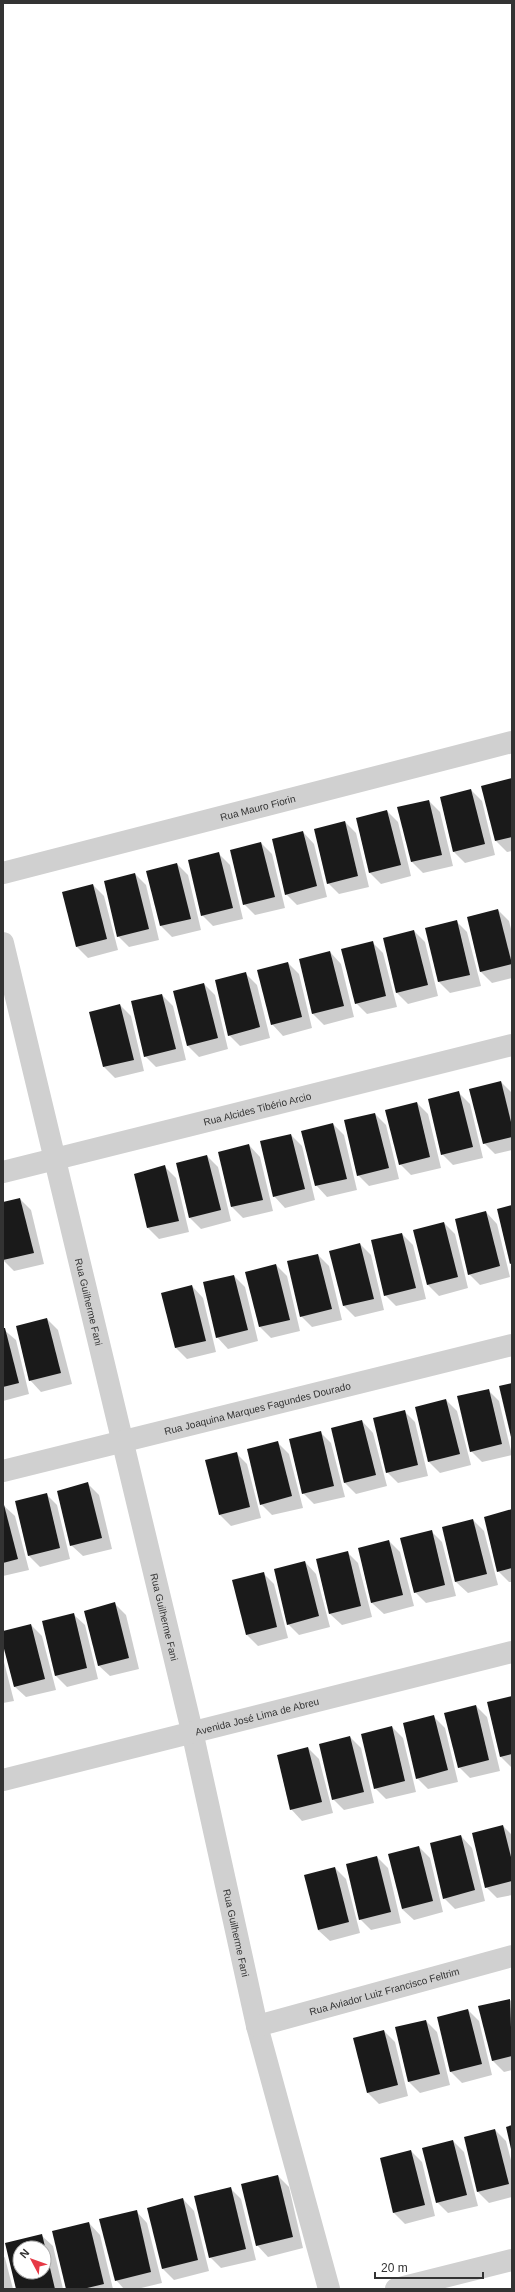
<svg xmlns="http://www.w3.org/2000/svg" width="515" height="2292" font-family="Helvetica,sans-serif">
<rect width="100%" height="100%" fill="#fff"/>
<g fill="#0003" fill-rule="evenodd">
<path d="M512 779V851L507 852 496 841 483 787Z"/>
<path d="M471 790 482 801 495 855 465 863 454 852 441 798Z"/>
<path d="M429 801 440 812 453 866 423 873 412 862 399 808Z"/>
<path d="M387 811 398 822 411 876 381 884 370 873 357 819Z"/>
<path d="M345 822 356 833 369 887 339 894 328 883Z"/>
<path d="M303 832 314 844 327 897 297 905 286 894Z"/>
<path d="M261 843 272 854 285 908 255 915 244 904Z"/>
<path d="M219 854 230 865 243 919 213 926 202 915Z"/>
<path d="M177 864 188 875 201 930 172 937 161 926Z"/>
<path d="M135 874 146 885 159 940 129 947 118 936Z"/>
<path d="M93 885 104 896 118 950 88 958 77 947Z"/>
<path d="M498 910 509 921 512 933V978L492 983 481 972 468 917Z"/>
<path d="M456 921 467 932 481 986 450 993 439 982 426 928Z"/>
<path d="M414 931 425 942 438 996 408 1004 397 993 384 939Z"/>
<path d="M372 942 383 953 397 1007 367 1014 356 1003Z"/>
<path d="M330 952 341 964 354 1017 324 1025 313 1014 300 960Z"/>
<path d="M288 963 299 974 312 1028 283 1036 272 1024Z"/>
<path d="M246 974 257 985 270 1038 240 1046 229 1035Z"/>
<path d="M204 984 215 995 228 1049 199 1057 188 1046Z"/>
<path d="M162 995 173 1006 186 1060 156 1067 145 1056Z"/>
<path d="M120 1005 131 1016 144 1071 115 1078 104 1067Z"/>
<path d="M501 1082 512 1093V1150L495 1154 484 1143Z"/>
<path d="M459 1093 470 1104 483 1158 453 1165 442 1154Z"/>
<path d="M417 1103 428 1114 441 1168 411 1175 400 1164Z"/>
<path d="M375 1114 386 1125 399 1179 369 1186 358 1175Z"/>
<path d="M333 1124 344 1135 357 1190 327 1197 316 1185Z"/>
<path d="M291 1135 302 1146 315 1200 285 1208 274 1196Z"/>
<path d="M249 1145 260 1157 273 1211 243 1218 232 1207Z"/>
<path d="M207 1156 218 1167 231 1221 201 1229 190 1218Z"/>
<path d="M165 1167 176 1178 189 1232 159 1239 148 1228Z"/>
<path d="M20 1199 31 1210 44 1264 14 1271 3 1260V1203Z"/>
<path d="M486 1212 497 1224 510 1277 480 1285 469 1274Z"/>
<path d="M444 1223 455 1234 468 1288 439 1296 428 1285Z"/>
<path d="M402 1234 413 1245 426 1299 396 1306 385 1295Z"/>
<path d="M360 1244 371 1255 384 1310 355 1317 344 1306Z"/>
<path d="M318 1255 329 1266 342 1320 312 1327 301 1316Z"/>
<path d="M276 1265 287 1276 300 1331 271 1338 260 1327Z"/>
<path d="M234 1276 245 1287 258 1341 228 1349 217 1337Z"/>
<path d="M192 1286 203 1298 216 1352 187 1359 176 1348 162 1294Z"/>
<path d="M47 1319 58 1330 72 1384 41 1392 30 1380Z"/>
<path d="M3 1329 16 1340 29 1394 3 1401Z"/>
<path d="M488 1390 499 1401 512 1455 482 1462 471 1451Z"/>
<path d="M446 1400 457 1411 471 1465 440 1473 429 1462 416 1408Z"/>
<path d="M404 1411 415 1422 428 1476 398 1483 387 1472Z"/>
<path d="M362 1421 373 1433 387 1486 356 1494 345 1483 332 1429Z"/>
<path d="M320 1432 331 1443 345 1497 314 1504 303 1493Z"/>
<path d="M278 1443 289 1454 303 1508 272 1515 261 1504Z"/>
<path d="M236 1453 247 1464 261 1518 231 1526 220 1515Z"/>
<path d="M88 1484 99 1495 112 1549 83 1556 71 1545Z"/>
<path d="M46 1494 57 1505 70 1559 40 1567 29 1556Z"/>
<path d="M3 1505 15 1516 29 1570 3 1576Z"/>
<path d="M512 1510V1582H509L498 1571Z"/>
<path d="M473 1520 484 1531 498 1585 468 1593 456 1582 443 1528Z"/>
<path d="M431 1531 442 1542 456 1596 426 1603 415 1592Z"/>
<path d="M389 1541 400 1552 414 1606 384 1614 372 1603 359 1549Z"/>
<path d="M347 1552 358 1563 372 1617 342 1625 330 1614 317 1560Z"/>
<path d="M305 1562 316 1574 330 1627 299 1635 288 1624Z"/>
<path d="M263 1573 274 1584 288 1638 258 1646 247 1635Z"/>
<path d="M115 1604 126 1615 139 1669 110 1676 98 1665Z"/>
<path d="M73 1614 85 1625 98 1679 67 1687 56 1676Z"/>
<path d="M31 1625 42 1636 56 1690 26 1697 14 1686 3 1641V1632Z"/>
<path d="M3 1658 14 1701 3 1703Z"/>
<path d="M512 1697V1768L501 1757 488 1703Z"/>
<path d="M476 1706 487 1717 500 1771 470 1778 459 1767Z"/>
<path d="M434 1717 445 1728 458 1782 428 1789 417 1778Z"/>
<path d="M392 1727 403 1738 416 1792 386 1799 375 1788Z"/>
<path d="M350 1737 361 1748 374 1803 344 1810 333 1799Z"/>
<path d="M308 1748 319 1759 333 1813 302 1821 291 1809Z"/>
<path d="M503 1826 512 1835V1895L497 1898 486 1887Z"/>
<path d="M461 1836 472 1848 485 1901 455 1909 444 1898Z"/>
<path d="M419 1847 430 1858 443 1912 414 1920 402 1909Z"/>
<path d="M377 1857 388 1868 401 1923 371 1930 360 1919Z"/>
<path d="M335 1868 346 1879 360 1933 330 1941 318 1930Z"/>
<path d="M510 2000 512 2002V2070L504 2072 493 2061 480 2007Z"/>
<path d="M468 2010 479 2021 492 2075 462 2083 451 2072 438 2018Z"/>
<path d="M426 2021 437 2032 450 2085 420 2093 409 2082 396 2028Z"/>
<path d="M384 2031 395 2042 408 2096 379 2104 368 2093Z"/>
<path d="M495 2130 506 2141 512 2164V2197L489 2203 478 2192 465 2137Z"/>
<path d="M453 2141 464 2152 478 2206 448 2213 437 2202 423 2148Z"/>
<path d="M411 2151 422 2162 435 2216 405 2224 394 2213 381 2159Z"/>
<path d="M278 2176 289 2187 303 2248 268 2257 257 2245Z"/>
<path d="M230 2188 241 2199 256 2260 221 2268 210 2257Z"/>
<path d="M183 2199 194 2211 209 2271 174 2280 163 2269 148 2209Z"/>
<path d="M136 2211 147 2223 162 2283 137 2289H124L116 2280Z"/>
<path d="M89 2223 100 2235 113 2289H68Z"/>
<path d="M41 2235 53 2246 63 2289H17L6 2244ZM20 2248H44V2272H20Z"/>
<path d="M3 2255 5 2258 13 2289H3Z"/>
</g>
<g fill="#1a1a1a" fill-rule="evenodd">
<path d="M512 778V837L495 841 481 786Z"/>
<path d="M471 789 485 844 453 852 440 797Z"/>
<path d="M429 800 442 855 411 862 397 807Z"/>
<path d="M387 810 401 865 369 873 356 818Z"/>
<path d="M345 821 358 876 327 884 314 829Z"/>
<path d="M303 831 317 886 285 895 272 839Z"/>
<path d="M261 842 275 897 243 905 230 850Z"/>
<path d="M219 852 233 908 201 916 188 860Z"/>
<path d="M177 863 191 919 160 926 146 871Z"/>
<path d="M135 873 149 929 117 937 104 881Z"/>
<path d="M93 884 107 939 76 947 62 892Z"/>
<path d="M498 909 512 964 480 972 467 917Z"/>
<path d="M457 920 470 975 438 982 425 928Z"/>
<path d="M414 930 428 985 396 993 383 938Z"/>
<path d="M373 941 386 996 355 1004 341 949Z"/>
<path d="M330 951 344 1006 312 1014 299 959Z"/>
<path d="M288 962 302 1017 271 1025 257 970Z"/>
<path d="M246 972 260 1027 228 1036 215 980Z"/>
<path d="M204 983 218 1038 187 1046 173 991Z"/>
<path d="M162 994 176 1049 144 1057 131 1001Z"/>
<path d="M120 1004 134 1060 103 1067 89 1012Z"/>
<path d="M501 1081 512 1126V1137L483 1144 469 1089Z"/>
<path d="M459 1091 473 1147 441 1155 428 1099Z"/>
<path d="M417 1102 430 1157 399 1165 385 1110Z"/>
<path d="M375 1113 389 1168 357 1176 344 1120Z"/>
<path d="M333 1123 347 1179 315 1186 301 1131Z"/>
<path d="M291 1134 305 1189 273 1197 260 1141Z"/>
<path d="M249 1144 263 1200 231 1207 218 1152Z"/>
<path d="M207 1155 221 1210 189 1218 176 1163Z"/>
<path d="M165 1165 179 1221 147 1228 134 1174Z"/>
<path d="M20 1198 34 1253 3 1260V1202Z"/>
<path d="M512 1205V1263L510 1264 497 1209Z"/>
<path d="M486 1211 500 1266 468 1275 455 1219Z"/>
<path d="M444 1222 458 1277 427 1285 413 1230Z"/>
<path d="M402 1233 416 1288 384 1296 371 1240Z"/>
<path d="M360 1243 374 1299 343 1306 329 1251Z"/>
<path d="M318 1254 332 1309 300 1317 287 1261Z"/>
<path d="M276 1264 290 1320 259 1327 245 1272Z"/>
<path d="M234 1275 248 1330 216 1338 203 1282Z"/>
<path d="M192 1285 206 1341 175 1348 161 1293Z"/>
<path d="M47 1318 61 1373 29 1381 16 1326Z"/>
<path d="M3 1328H5L19 1383 3 1387Z"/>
<path d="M512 1383V1437H511L499 1386Z"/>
<path d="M489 1389 502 1444 470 1452 457 1396Z"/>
<path d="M446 1399 460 1454 428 1462 415 1407Z"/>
<path d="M405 1410 418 1465 386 1473 373 1418Z"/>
<path d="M362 1420 376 1475 344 1483 331 1428Z"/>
<path d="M321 1431 334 1486 302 1494 289 1439Z"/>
<path d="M278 1441 292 1496 260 1505 247 1449Z"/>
<path d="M237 1452 250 1507 219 1515 205 1460Z"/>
<path d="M88 1482 102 1538 70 1546 57 1491Z"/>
<path d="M47 1493 60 1548 28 1556 15 1501Z"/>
<path d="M3 1501 18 1559 3 1563Z"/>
<path d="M512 1509V1568L497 1572 484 1517Z"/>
<path d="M473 1519 487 1574 455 1582 442 1527Z"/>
<path d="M432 1530 445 1585 414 1593 400 1538Z"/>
<path d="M389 1540 403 1595 371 1603 358 1548Z"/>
<path d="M348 1551 361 1606 329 1614 316 1559Z"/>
<path d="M305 1561 319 1616 287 1625 274 1569Z"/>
<path d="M264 1572 277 1627 246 1635 232 1580Z"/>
<path d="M115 1602 129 1658 98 1666 84 1611Z"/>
<path d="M74 1613 87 1668 55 1676 42 1621Z"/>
<path d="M31 1624 45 1679 14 1687 3 1645V1631Z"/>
<path d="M512 1696V1754L500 1757 487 1702Z"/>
<path d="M476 1705 489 1760 458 1768 444 1713Z"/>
<path d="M434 1715 448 1770 416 1779 403 1723Z"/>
<path d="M392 1726 405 1781 374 1789 361 1734Z"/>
<path d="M350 1736 364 1792 332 1800 319 1744Z"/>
<path d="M308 1747 322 1802 290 1810 277 1755Z"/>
<path d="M503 1825 512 1861V1881L485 1888 472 1833Z"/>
<path d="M461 1835 475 1890 443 1899 430 1843Z"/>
<path d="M419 1846 433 1901 402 1909 388 1854Z"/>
<path d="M377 1856 391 1912 359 1920 346 1864Z"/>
<path d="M335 1867 349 1922 318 1930 304 1875Z"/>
<path d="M510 1999 512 2056 492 2061 478 2006Z"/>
<path d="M468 2009 482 2064 450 2072 437 2017Z"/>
<path d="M426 2020 440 2074 408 2082 395 2027Z"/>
<path d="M384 2030 398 2085 367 2093 353 2038Z"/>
<path d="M512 2125V2149H511L506 2127Z"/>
<path d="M495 2129 509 2184 477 2192 464 2137Z"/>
<path d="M453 2140 467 2195 436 2203 422 2148Z"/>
<path d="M411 2150 425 2205 393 2213 380 2158Z"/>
<path d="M278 2175 293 2237 256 2246 241 2184Z"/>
<path d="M231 2187 246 2249 209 2258 194 2196Z"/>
<path d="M183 2198 198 2260 162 2269 147 2208Z"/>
<path d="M137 2210 151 2272 115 2281 99 2219Z"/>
<path d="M89 2222 104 2284 83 2289H66L52 2231Z"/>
<path d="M42 2234 55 2289H16L5 2243ZM20 2248H44V2272H20Z"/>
</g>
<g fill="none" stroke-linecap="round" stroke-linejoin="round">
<g stroke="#d0d0d0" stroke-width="22">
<path id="s1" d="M3 873 512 742"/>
<path id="s2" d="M3 943 192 1731 257 2026 329 2289"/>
<path id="s3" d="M3 1172 512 1045"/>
<path id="s4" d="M3 1471 512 1345"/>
<path id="s5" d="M3 1780 512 1652"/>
<path id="s6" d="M257 2026 512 1956"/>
<path d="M396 2289 512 2260"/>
</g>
</g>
<g text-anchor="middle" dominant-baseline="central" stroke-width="4" stroke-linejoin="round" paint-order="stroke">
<g font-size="10" fill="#333" stroke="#fff">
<text stroke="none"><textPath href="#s1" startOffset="263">Rua Mauro Fiorin</textPath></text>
<text stroke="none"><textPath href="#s3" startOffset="262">Rua Alcides Tibério Arcio</textPath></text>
<text stroke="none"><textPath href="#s2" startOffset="369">Rua Guilherme Fani</textPath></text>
<text stroke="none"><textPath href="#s4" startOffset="262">Rua Joaquina Marques Fagundes Dourado</textPath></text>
<text stroke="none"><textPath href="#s2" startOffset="693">Rua Guilherme Fani</textPath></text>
<text stroke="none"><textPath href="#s5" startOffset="262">Avenida José Lima de Abreu</textPath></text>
<text stroke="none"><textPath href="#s2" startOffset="1017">Rua Guilherme Fani</textPath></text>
<text stroke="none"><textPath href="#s6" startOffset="132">Rua Aviador Luiz Francisco Feltrim</textPath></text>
</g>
</g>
<rect width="515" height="2292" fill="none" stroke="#333333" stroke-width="8"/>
<g transform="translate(32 2260) rotate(311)"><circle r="19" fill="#ffffff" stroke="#adadad"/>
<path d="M0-3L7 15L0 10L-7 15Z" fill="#e63946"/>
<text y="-6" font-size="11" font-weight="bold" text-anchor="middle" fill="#333333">N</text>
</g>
<path d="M375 2272v6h108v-6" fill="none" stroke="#333333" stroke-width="2"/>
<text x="381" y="2272" font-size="12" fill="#333333" stroke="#ffffff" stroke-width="3" paint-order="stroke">20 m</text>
</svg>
